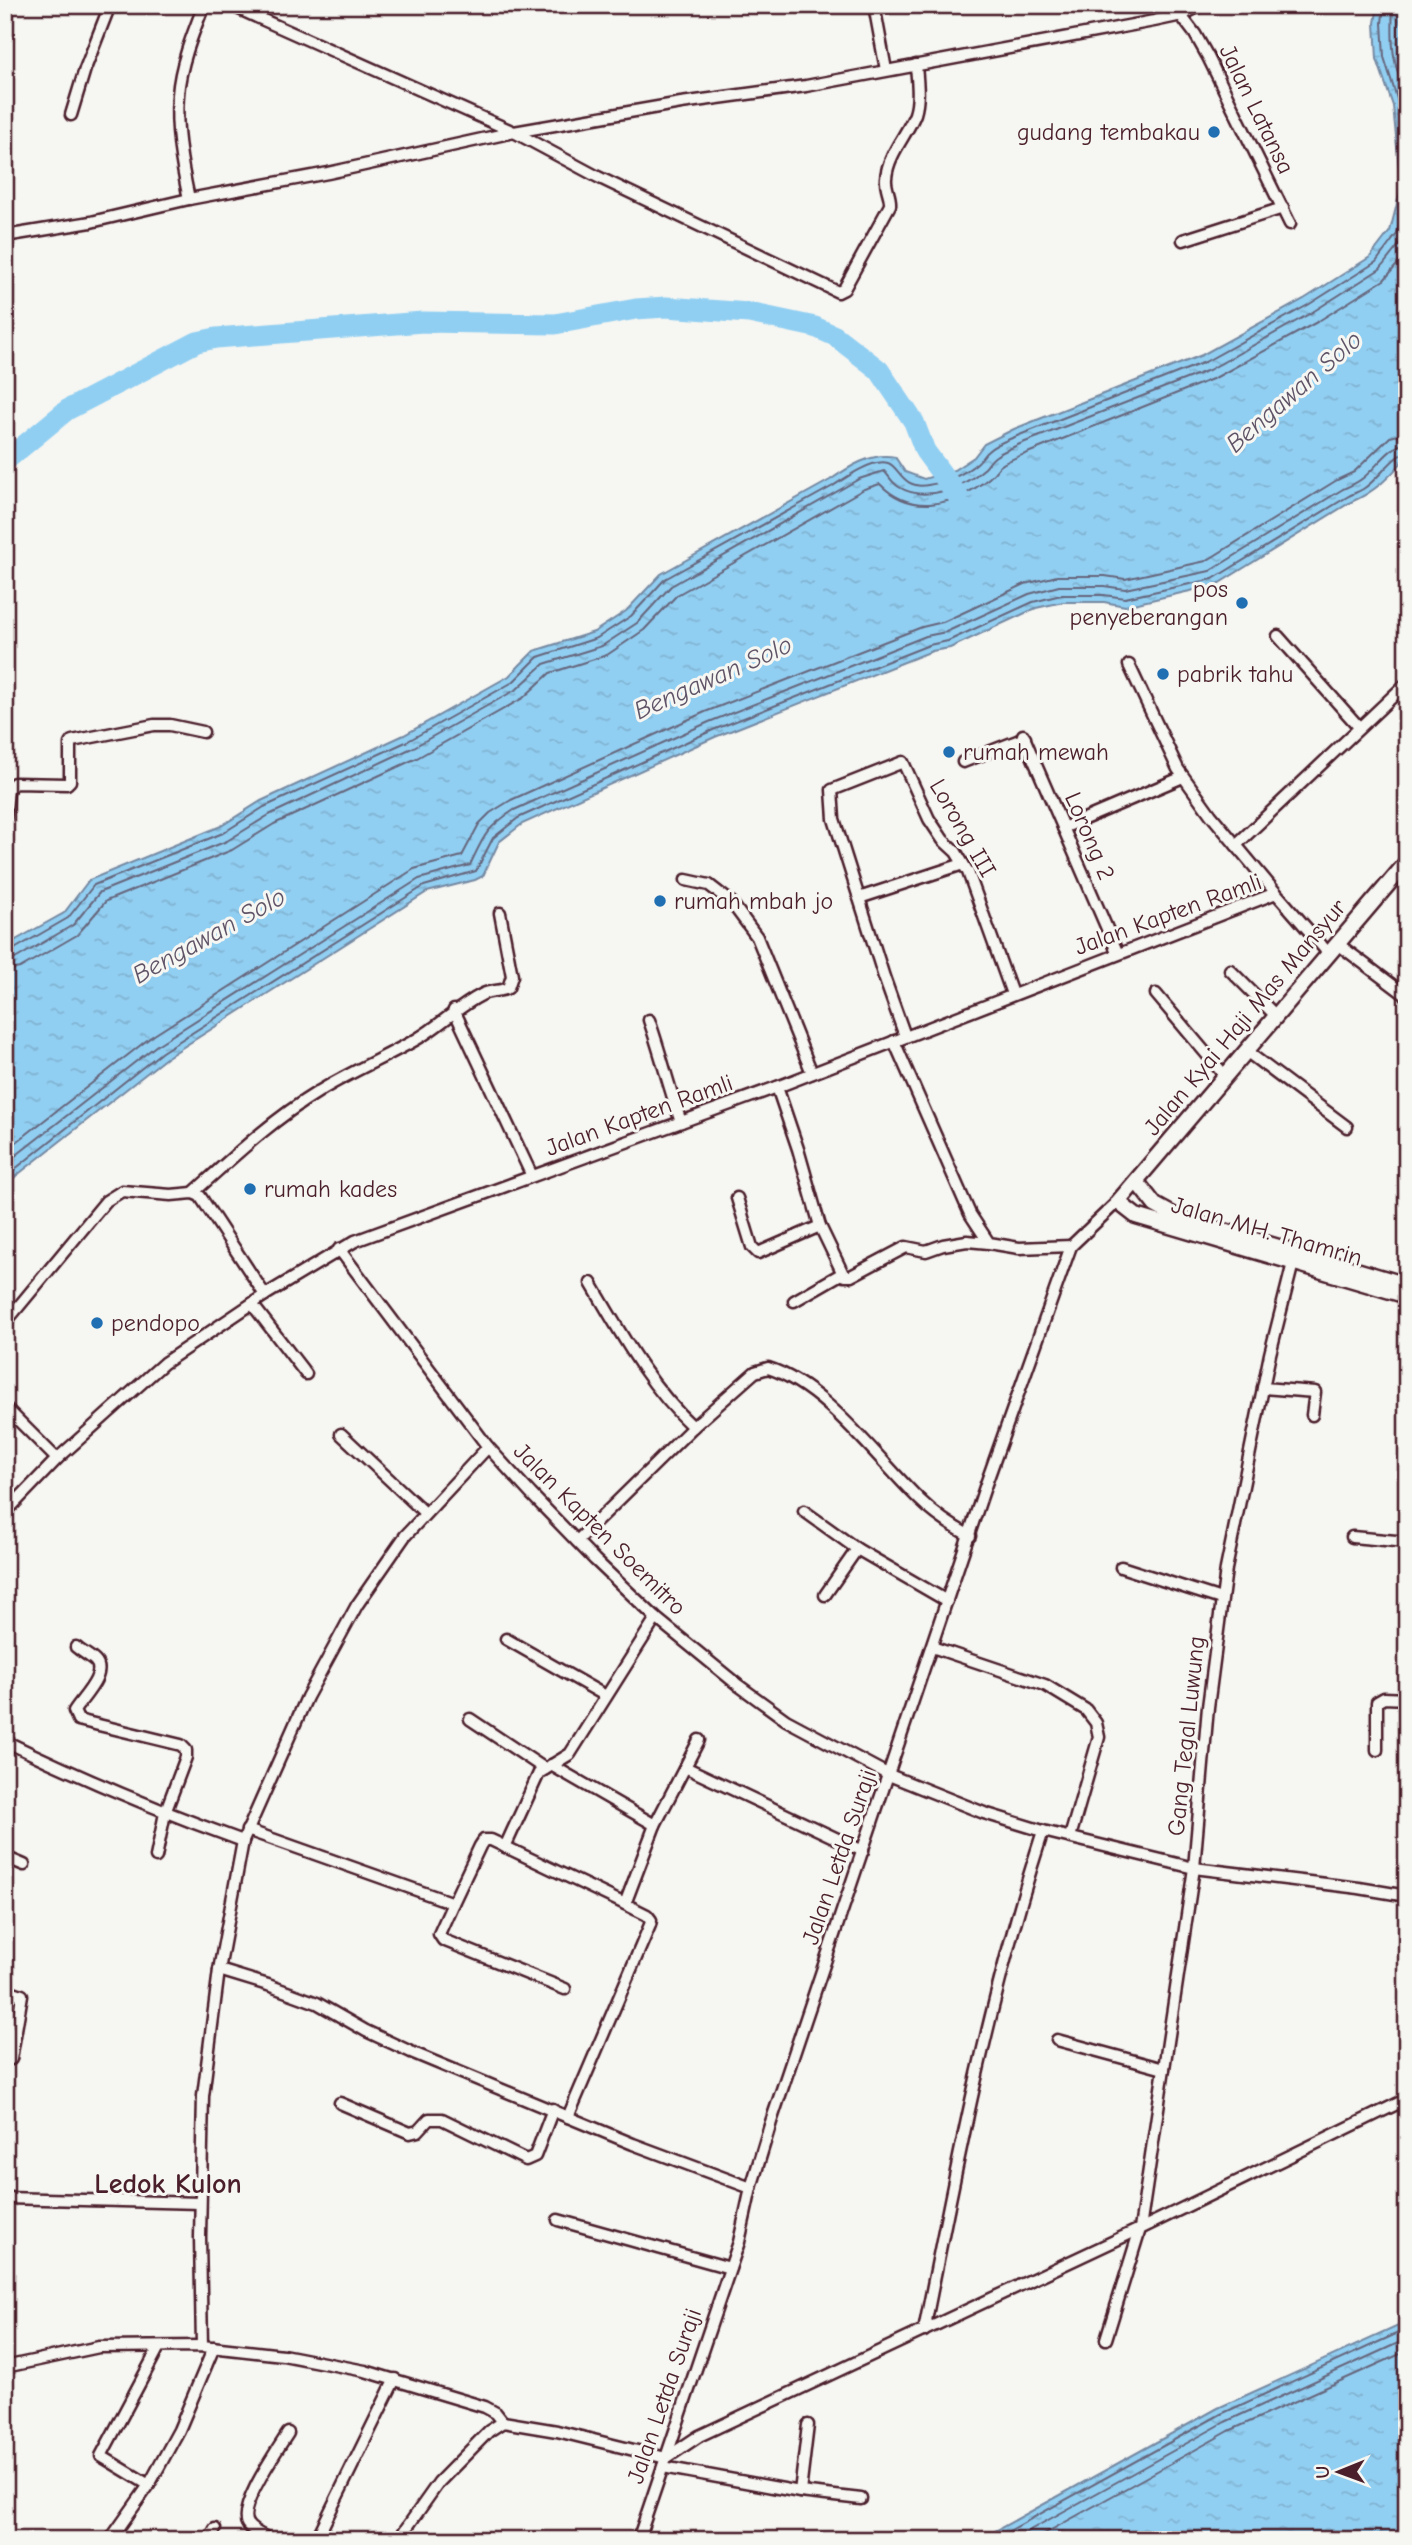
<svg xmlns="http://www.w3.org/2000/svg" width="1412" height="2545" font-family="'Comic Neue',sans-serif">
<defs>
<pattern id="water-ripples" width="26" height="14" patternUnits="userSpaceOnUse" patternTransform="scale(1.75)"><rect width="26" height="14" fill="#91cff2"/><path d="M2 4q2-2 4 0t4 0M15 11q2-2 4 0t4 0" fill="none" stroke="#7fb1d0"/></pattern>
</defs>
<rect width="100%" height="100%" fill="#f6f6f2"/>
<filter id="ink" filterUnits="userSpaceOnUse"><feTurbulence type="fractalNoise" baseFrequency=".0143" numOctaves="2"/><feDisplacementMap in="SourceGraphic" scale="14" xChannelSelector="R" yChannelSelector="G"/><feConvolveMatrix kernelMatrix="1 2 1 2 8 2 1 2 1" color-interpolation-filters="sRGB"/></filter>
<g filter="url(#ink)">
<g fill="url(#water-ripples)" stroke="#7589a2" stroke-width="2">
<path d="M1378 5H1407V456C1391 476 1375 492 1351 502L1216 585 1125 606 1104 602H1063L1036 608 950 648 932 651 715 737 522 824 499 842 483 876 475 880 427 892 166 1058 16 1176 5 1187V946L64 913 89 880 221 826 261 801 404 735 509 676 534 651 594 632 626 611 661 574 830 480C849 467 871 452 895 457L905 472 924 479 954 470 974 457 984 444 1014 429 1202 355 1304 299 1370 257 1390 231 1401 188 1393 106 1377 59 1375 23Z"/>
<path d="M1407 2322V2540H979L1218 2408Z"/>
</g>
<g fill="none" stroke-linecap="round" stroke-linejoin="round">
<g stroke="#66657b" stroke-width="2">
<path d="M1384 5 1382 23 1384 57 1399 105 1407 179"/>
<path d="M1393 5C1391 46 1392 61 1407 100"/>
<path d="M5 952 11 951 68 918 94 885 223 833 264 807 408 741 513 682 538 657 597 638 631 616 665 579 833 486C845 478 873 458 888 463 899 466 902 490 928 485 946 482 963 475 977 463 981 460 984 454 988 451 995 444 1008 440 1017 436L1205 362 1308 305 1376 262 1397 234 1407 193"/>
<path d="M5 960 15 959 73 925 100 892 227 841 269 815 412 748 517 689 544 664 602 646 637 623 671 586 859 479 884 471C889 476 892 483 899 487 925 503 963 488 985 468 988 465 991 459 996 456 1003 451 1012 448 1020 444L1209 370 1311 313 1380 269 1403 240 1407 230"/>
<path d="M5 971 20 968 77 935 106 901 232 850 274 824 417 758 523 698 550 673 607 655 644 630 677 595 864 489 880 484C912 517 956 505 989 478 993 475 996 470 1000 466 1006 461 1017 457 1025 454L1215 378 1317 322 1384 280 1407 253"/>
<path d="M5 1151 151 1037 414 869 462 856 479 824 490 813 511 800 705 712 922 627 943 622 1025 584 1057 576H1105L1125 579 1206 561 1337 480 1354 472 1390 437 1407 433"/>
<path d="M5 1164 157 1045 419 879 470 865C484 836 485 829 514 810L709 722 926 636 946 632 1029 594 1059 586H1104L1125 589 1210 571 1343 489C1350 486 1357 483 1363 478 1376 468 1391 444 1407 443"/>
<path d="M5 1177 162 1052 424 886 476 871 493 838 518 818 713 730 929 645 948 641 1033 602 1061 595H1104L1125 598 1213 579 1347 497C1352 494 1358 492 1363 489 1377 481 1394 454 1407 452"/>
<path d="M993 2540 1221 2414 1407 2329"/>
<path d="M1012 2540 1225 2422 1407 2339"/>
<path d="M1033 2540 1229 2431 1407 2351"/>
</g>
<path stroke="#91cff2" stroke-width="21" d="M5 461 67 410 197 342 216 338 423 322 555 324 636 309 666 307 749 313 815 327 835 336 879 370 914 422 925 451 958 496"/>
<g stroke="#4a1f2b" stroke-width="15">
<g id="minor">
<path d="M230 5 514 132 598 177 838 292 844 289 890 205C891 196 885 188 886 178 888 154 907 135 915 114 920 98 917 80 916 65"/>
<path d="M874 5 886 70"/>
<path d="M1173 5 1195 34 1208 57 1290 224"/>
<path d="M71 115 85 69 110 5"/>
<path d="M189 199C182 166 175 130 178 95 180 65 193 33 204 5"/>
<path d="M5 236 91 222 189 199 328 173 514 132 681 103 806 86 1154 21 1182 15 1201 5"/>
<path d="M1183 240 1283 208"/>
<path d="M1278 636 1359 727"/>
<path d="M1129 665 1178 769 1211 815 1276 893"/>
<path d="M1023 735 1118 954"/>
<path d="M963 762 1025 738"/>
<path d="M5 820 8 790 14 783 67 784 70 781V744L72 741 154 725H170L203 732"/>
<path d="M1063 828 1183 777"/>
<path d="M1236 845 1407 683"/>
<path d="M686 880 709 885 731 902 757 937 812 1073"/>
<path d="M859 898 963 864"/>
<path d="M1338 944 1407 996"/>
<path d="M1230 970 1276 1016"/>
<path d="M1156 994 1225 1076"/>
<path d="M454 1010 532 1176"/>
<path d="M649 1020C661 1054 669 1088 681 1122"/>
<path d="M905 1036 884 977 834 819 832 790 903 762 929 819 943 840 956 852 968 872 1012 994"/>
<path d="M894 1041 970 1214 989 1243 1019 1248 1071 1246"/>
<path d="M1246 1051 1347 1127"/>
<path d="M777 1087 798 1149 820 1226 844 1276H851L906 1247 926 1251 943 1245 967 1241 989 1243"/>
<path d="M193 1193C233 1157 272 1120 318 1092 350 1072 384 1058 417 1039 441 1025 457 1007 483 994 491 990 500 992 508 988L512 976 500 913"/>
<path d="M737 1198 752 1247 758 1253 820 1226"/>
<path d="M339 1249 488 1447 531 1494 595 1560 656 1618 738 1685 786 1720 889 1775 984 1813 1043 1831 1194 1868 1359 1888 1407 1896"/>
<path d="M591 1283C621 1334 649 1386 693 1427"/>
<path d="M794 1301 841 1274"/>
<path d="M252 1304 306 1374"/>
<path d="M5 1323 106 1201 122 1191 171 1195 193 1193 200 1196 265 1295"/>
<path d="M1263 1388 1315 1392 1312 1415"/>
<path d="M5 1407 57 1459"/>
<path d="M341 1434 425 1513"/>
<path d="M804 1511 857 1549"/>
<path d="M5 1513 57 1459 164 1363 265 1295 355 1241 777 1087 1276 893 1329 954"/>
<path d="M1352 1537 1407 1542"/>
<path d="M577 1541 693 1427 755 1372 768 1368C826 1386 878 1460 921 1501 936 1516 952 1526 970 1536"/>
<path d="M1121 1567 1221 1599"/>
<path d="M825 1595 857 1549 947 1601"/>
<path d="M506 1639 606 1696"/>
<path d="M76 1647C82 1652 90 1656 95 1661 108 1674 81 1699 74 1711L78 1720 181 1745 186 1750V1757L165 1813 156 1857"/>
<path d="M932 1647 1045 1685 1086 1710 1096 1723 1099 1737 1070 1837"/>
<path d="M470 1719 545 1769"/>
<path d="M5 1741C83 1779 162 1812 243 1841"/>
<path d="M1377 1750V1702L1384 1698 1407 1699"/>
<path d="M551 1765 655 1825"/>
<path d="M685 1767 863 1851"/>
<path d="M247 1830 453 1903 480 1846 484 1840H491L625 1904"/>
<path d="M505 1847 539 1773 570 1754 656 1618"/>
<path d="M5 1857 24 1865"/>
<path d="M453 1903 439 1934 443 1940 565 1989"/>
<path d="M219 1970 268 1985 317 2003 366 2031 411 2052 633 2144 751 2188"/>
<path d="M5 1989 22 1995 11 2059"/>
<path d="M1057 2040 1164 2069"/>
<path d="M340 2103 410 2133 418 2131 429 2119H442L526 2160 535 2156 553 2109"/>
<path d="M568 2117 650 1925 651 1920 647 1915 625 1904 655 1825 699 1740"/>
<path d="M5 2198 200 2203"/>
<path d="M558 2220 730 2268"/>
<path d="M924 2331C957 2162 990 1994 1043 1831"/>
<path d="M1106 2339 1140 2229 1194 1868 1208 1707 1226 1569 1270 1354 1294 1259"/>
<path d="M202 2346 200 2237 203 2096 219 1970 243 1841 307 1697 357 1605 405 1536 488 1447"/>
<path d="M5 2367 99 2347 202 2346 283 2355 365 2371 485 2407 496 2413 503 2422"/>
<path d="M663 2467 800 2492 861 2499"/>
<path d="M149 2485 101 2456 159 2347"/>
<path d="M800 2492 808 2425"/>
<path d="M319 2533 336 2540"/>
<path d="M110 2540 149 2485 179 2430 214 2347"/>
<path d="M209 2540 215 2529"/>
<path d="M271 2540C264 2536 253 2532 248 2525 235 2510 278 2449 288 2433"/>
<path d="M316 2540 395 2379"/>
<path d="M398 2540 439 2482 489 2431 503 2422 557 2431 666 2458 699 2436 1144 2227 1407 2099"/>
<path d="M638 2540 739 2242 751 2188 771 2122 986 1484 1062 1271 1071 1246 1113 1206"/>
</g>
</g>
<g stroke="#4a1f2b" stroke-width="19">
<g id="primary">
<path d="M1407 862 1118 1202 1136 1216 1407 1296"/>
<path d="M1137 1182 1155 1205 1177 1217 1407 1285"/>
</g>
</g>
<use href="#minor" stroke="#f6f6f2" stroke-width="10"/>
<use href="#primary" stroke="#f6f6f2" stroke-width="14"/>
</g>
</g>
<g fill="#1f6fb2" stroke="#f6f6f2" stroke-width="2.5">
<circle cx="1214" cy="132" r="7"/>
<circle cx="1242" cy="603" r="7"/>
<circle cx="1163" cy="674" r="7"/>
<circle cx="949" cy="752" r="7"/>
<circle cx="660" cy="901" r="7"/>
<circle cx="250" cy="1189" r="7"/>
<circle cx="97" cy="1323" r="7"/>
</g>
<g text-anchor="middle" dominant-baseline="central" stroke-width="6" stroke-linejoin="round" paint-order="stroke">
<g font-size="24" fill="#4a1f2b" stroke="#f6f6f2">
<text transform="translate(1257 109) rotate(64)">Jalan Latansa</text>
<text transform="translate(963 828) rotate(60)">Lorong III</text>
<text transform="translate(1090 836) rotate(67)">Lorong 2</text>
<text transform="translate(1168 914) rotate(-20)">Jalan Kapten Ramli</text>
<text transform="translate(1245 1017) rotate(-50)">Jalan Kyai Haji Mas Mansyur</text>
<text transform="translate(639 1115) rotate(-20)">Jalan Kapten Ramli</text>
<text transform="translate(1267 1231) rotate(16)">Jalan MH. Thamrin</text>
<text transform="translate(600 1529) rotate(45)">Jalan Kapten Soemitro</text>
<text transform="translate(1186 1736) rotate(-84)">Gang Tegal Luwung</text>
<text transform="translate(839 1857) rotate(-71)">Jalan Letda Suraji</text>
<text transform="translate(664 2396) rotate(-71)">Jalan Letda Suraji</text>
</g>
<g font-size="24" fill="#4a1f2b" stroke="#f6f6f2" text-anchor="start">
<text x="1200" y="132" text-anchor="end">gudang tembakau</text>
<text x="1228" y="589" text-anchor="end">pos<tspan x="1228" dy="28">penyeberangan</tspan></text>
<text x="1177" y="674">pabrik tahu</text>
<text x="963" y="752">rumah mewah</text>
<text x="674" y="901">rumah mbah jo</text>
<text x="264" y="1189">rumah kades</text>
<text x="111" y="1323">pendopo</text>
</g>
<g font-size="26" font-style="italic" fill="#5f5467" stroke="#f6f6f2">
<text transform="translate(1294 392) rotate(-41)">Bengawan Solo</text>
<text transform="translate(713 678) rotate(-24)">Bengawan Solo</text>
<text transform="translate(209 936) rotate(-29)">Bengawan Solo</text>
</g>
<g font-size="28" font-weight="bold" fill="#4a1f2b" stroke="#f6f6f2">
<text x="168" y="2184">Ledok Kulon</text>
</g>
</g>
<rect width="1412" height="2545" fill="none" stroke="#f6f6f2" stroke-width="28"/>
<rect x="14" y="14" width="1384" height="2517" fill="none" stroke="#4a1f2b" stroke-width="2.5" filter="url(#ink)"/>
<g transform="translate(1339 2472) rotate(269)" stroke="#f6f6f2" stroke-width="5" paint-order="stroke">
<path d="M0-5L12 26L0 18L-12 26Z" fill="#4a1f2b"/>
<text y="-10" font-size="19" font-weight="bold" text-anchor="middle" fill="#4a1f2b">U</text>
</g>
</svg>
